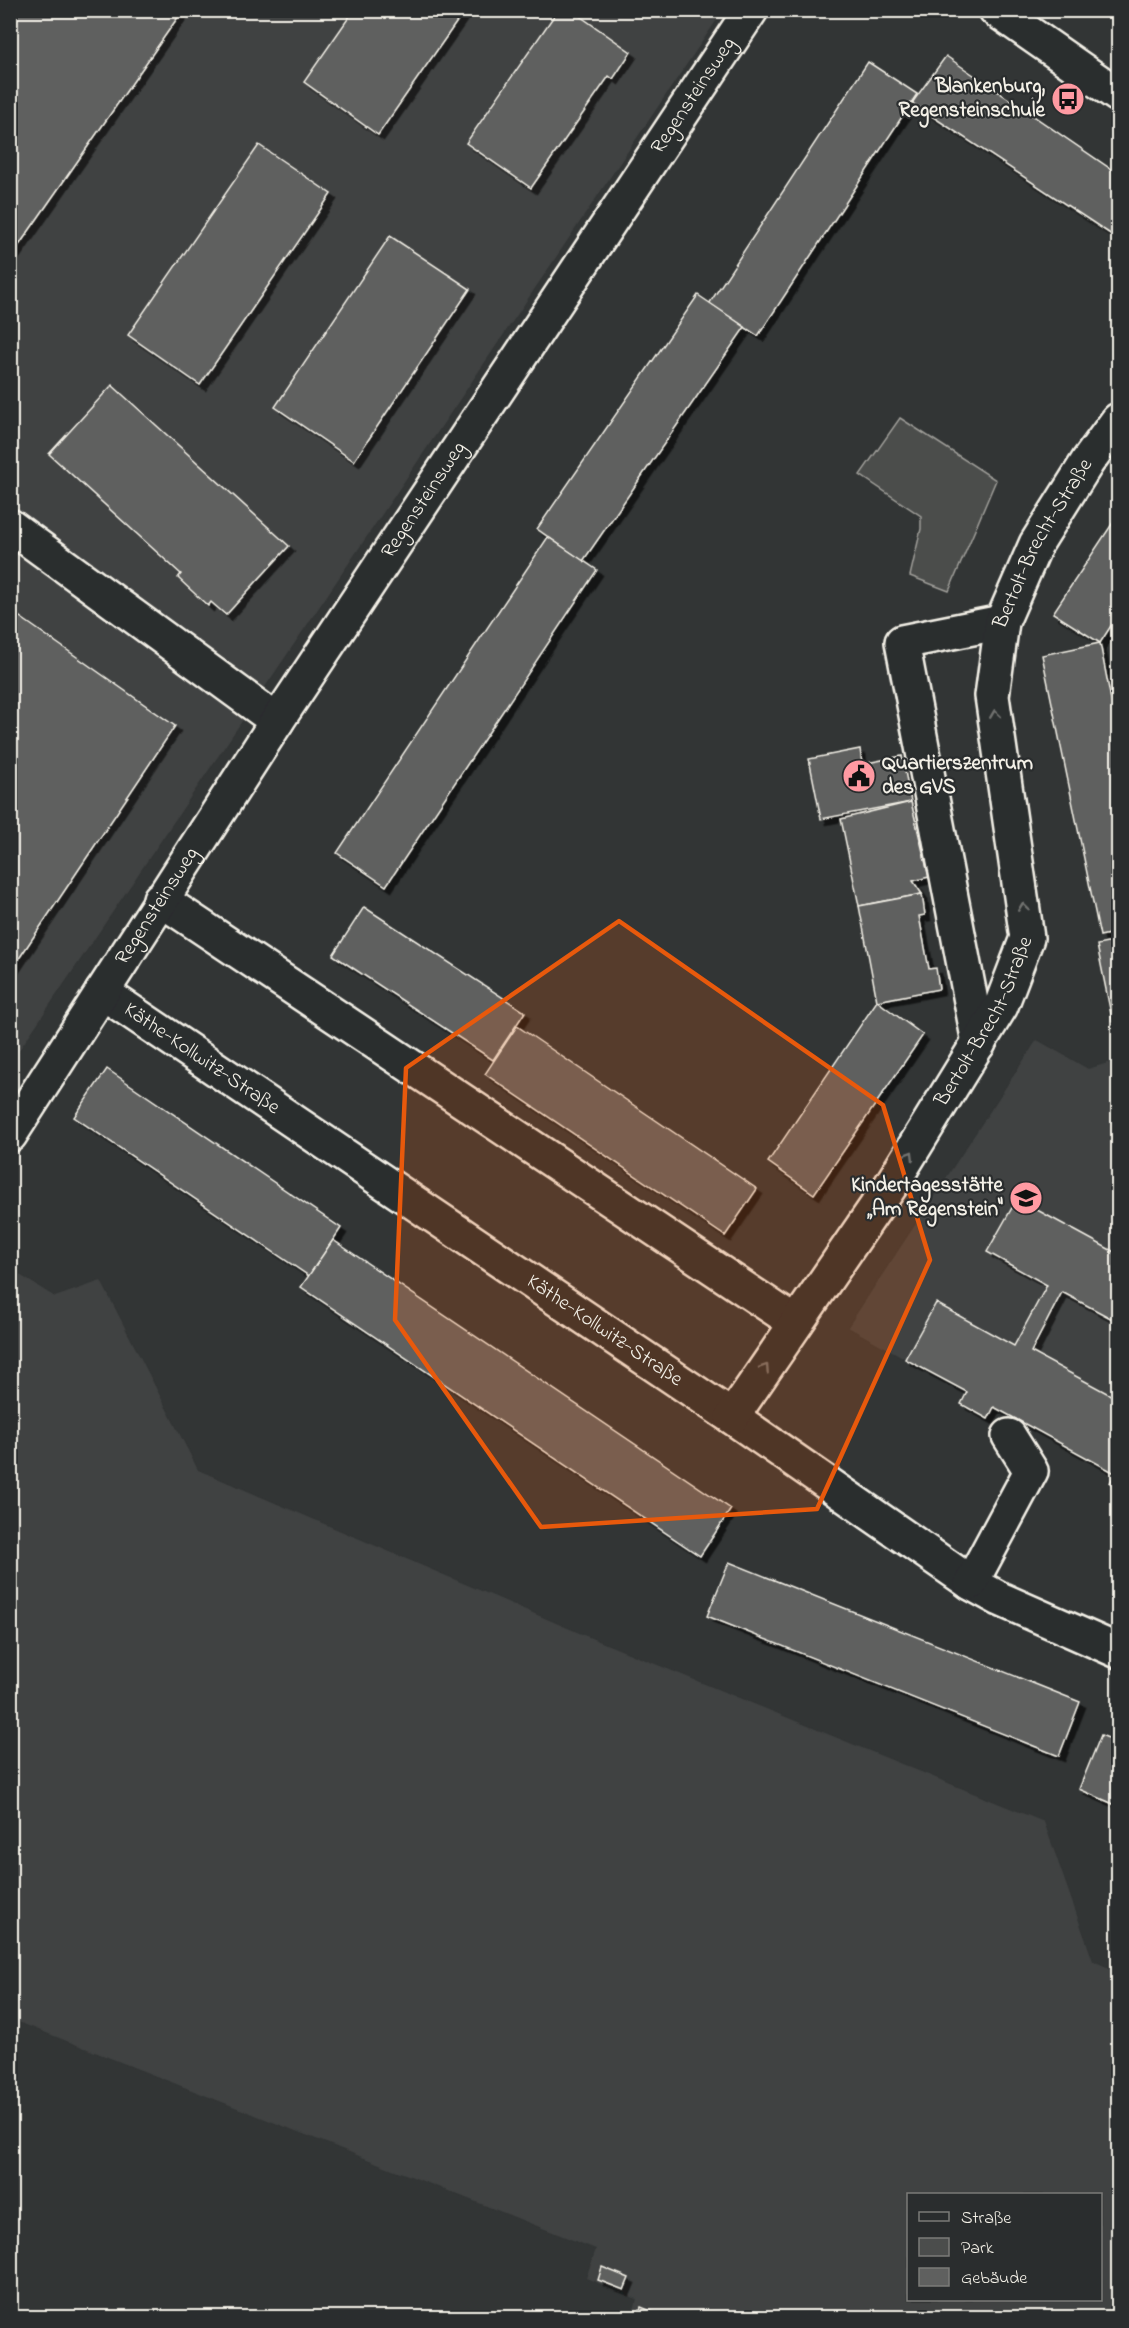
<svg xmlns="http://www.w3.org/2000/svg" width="1129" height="2328" font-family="'Indie Flower',sans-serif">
<defs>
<filter id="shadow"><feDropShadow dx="5.5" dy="5.5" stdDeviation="0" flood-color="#0009"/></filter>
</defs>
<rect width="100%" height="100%" fill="#323535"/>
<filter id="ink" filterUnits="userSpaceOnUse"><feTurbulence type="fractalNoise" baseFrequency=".0167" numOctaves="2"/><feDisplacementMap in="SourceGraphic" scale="12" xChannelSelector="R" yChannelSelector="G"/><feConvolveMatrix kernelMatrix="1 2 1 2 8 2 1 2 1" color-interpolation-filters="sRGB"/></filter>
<g filter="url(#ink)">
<g fill="#404242" fill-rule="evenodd">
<path d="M707 10 718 18 11 1062 10 11Z"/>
<path d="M1037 1040 1088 1069 1118 1060V1488L1110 1483 1115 1473 994 1407 988 1419 961 1404 967 1392 848 1327Z"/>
<path d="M10 1269 55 1297 101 1281 198 1470 591 1638 1044 1822 1093 1961 1118 1972V2317H632L637 2299 586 2278 596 2249 11 2019ZM908 2194H1100V2300H908Z"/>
</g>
<path fill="#4b4d4c" stroke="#a09f9a" stroke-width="1.5" d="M900 418 996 480 949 591 910 576 921 529V516L860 475Z"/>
<g fill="#5f605f" stroke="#f4f1e8" stroke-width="1.5" filter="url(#shadow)">
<path d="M10 10H183L10 258Z"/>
<path d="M354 10H465L378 135 304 82Z"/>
<path d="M558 10H571L631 52 613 79 609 76 531 188 466 143Z"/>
<path d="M946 56 1118 174V239L912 103Z"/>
<path d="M868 62 917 94 758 336 709 304Z"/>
<path d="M259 145 331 194 200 385 128 335Z"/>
<path d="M390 236 470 289 354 461 275 407Z"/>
<path d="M698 295 745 327 583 561 537 529Z"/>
<path d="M112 385 289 546 226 615 211 602 208 606 178 578 181 574 49 454Z"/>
<path d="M1118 515V615L1100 643 1053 613Z"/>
<path d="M548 537 597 570 386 886 337 853Z"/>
<path d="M10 610 175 726 10 972Z"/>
<path d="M1100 643 1118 736V932L1100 936 1042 655Z"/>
<path d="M860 749 862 764 902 756 911 802 821 819 809 759Z"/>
<path d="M911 802 929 877 913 881 922 894 859 906 841 819Z"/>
<path d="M922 894 925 915 919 916 929 969 936 968 939 989 877 1001 859 906Z"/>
<path d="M364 907 525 1012 493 1060 333 955Z"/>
<path d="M1118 941V1023L1113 1024 1097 945Z"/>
<path d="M877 1001 923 1035 814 1194 768 1162Z"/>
<path d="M517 1026 757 1189 725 1236 485 1074Z"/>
<path d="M107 1069 341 1228 309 1276 74 1117Z"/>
<path d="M1017 1199 1118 1254V1322L1062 1292 1031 1352 1118 1399V1488L1110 1483 1115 1473 994 1407 988 1419 961 1404 967 1392 905 1359 936 1303 1014 1346 1047 1285 987 1252Z"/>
<path d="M333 1240 731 1509 700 1556 301 1287Z"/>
<path d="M729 1562 1080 1702 1059 1756 707 1616Z"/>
<path d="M1101 1735 1118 1742V1806L1079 1789Z"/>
<path d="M602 2267 629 2278 624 2290 598 2280Z"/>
<path d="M641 2307 668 2318H637Z"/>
</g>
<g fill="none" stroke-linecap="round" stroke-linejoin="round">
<g stroke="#f4f1e8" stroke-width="38">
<g id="minor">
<path d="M996 10 1118 95"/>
<path d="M10 526 277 721"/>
<path d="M160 899 796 1323"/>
<path id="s1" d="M102 992 732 1417 971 1583 1000 1599 1118 1651"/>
<path d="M979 1043 902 642 1002 622"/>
<path id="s2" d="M10 1135 277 721 751 10"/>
<path id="s3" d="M732 1417 891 1185 1001 1006 1027 938 992 696 1002 622 1036 544 1088 461 1118 420"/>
<path d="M971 1583 1031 1471 1009 1436"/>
</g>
</g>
<use href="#minor" stroke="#2a2d2e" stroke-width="33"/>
</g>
<defs><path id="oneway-chevron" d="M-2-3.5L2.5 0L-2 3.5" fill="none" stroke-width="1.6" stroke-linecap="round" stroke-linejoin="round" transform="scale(1.5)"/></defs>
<g stroke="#71726f">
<use href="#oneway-chevron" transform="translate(995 714) rotate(-98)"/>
<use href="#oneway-chevron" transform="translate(1023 907) rotate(-98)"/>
<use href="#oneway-chevron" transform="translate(910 1155) rotate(-59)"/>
<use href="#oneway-chevron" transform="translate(765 1368) rotate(-56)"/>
</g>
</g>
<path fill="#e8590c" fill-opacity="0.2" stroke="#e8590c" stroke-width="4.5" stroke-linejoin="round" d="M619 921 883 1105 930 1260 817 1509 541 1527 395 1320 406 1068Z"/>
<defs>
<g id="bus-disc" transform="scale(1.725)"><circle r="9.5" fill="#ff9aa2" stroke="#2a2d2e"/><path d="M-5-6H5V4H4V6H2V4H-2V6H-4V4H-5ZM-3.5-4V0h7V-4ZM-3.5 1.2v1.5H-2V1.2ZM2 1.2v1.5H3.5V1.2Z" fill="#111"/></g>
<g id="civic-disc" transform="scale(1.725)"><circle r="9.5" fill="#ff9aa2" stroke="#2a2d2e"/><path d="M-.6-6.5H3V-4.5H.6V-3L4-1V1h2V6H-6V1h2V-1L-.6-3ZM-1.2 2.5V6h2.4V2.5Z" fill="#111"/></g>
<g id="school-disc" transform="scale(1.725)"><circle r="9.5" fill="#ff9aa2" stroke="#2a2d2e"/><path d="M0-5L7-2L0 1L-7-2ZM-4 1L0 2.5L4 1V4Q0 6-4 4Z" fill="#111"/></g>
</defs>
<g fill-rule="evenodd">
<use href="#bus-disc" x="1068" y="99"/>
<use href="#civic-disc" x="859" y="776"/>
<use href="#school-disc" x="1026" y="1198"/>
</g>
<g text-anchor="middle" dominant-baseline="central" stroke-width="4.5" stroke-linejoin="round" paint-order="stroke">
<g font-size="21" font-weight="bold" fill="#f4f1e8" stroke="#2a2d2e" text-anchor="end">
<text x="1045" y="87">Blankenburg,<tspan x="1045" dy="24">Regensteinschule</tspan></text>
<text x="882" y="764" text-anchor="start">Quartierszentrum<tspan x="882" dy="24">des GVS</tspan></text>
<text x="1003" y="1186">Kindertagesstätte<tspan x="1003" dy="24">„Am Regenstein"</tspan></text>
</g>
<g font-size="21" fill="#f4f1e8" stroke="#2a2d2e">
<text stroke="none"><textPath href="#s2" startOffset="1244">Regensteinsweg</textPath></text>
<text stroke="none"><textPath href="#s2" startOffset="758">Regensteinsweg</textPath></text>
<text stroke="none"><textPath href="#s3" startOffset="972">Bertolt-Brecht-Straße</textPath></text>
<text stroke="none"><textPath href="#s2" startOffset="272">Regensteinsweg</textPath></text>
<text stroke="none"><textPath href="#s3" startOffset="470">Bertolt-Brecht-Straße</textPath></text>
<text stroke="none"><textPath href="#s1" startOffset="120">Käthe-Kollwitz-Straße</textPath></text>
<text stroke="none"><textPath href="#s1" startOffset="606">Käthe-Kollwitz-Straße</textPath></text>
</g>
</g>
<rect width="1129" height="2328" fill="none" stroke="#2a2d2e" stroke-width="36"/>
<rect x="18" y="18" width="1093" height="2292" fill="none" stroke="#f4f1e8" stroke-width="2" filter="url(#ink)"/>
<rect x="907" y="2193" width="195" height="108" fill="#2a2d2e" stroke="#7b7b78" stroke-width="1.5"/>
<rect x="919" y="2212" width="30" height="9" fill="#2a2d2e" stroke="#7b7b78" stroke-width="1.5"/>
<text x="961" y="2223" font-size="18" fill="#f4f1e8">Straße</text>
<rect x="919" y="2238" width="30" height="18" fill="#4b4d4c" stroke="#7b7b78" stroke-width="1.5"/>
<text x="961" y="2253" font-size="18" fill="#f4f1e8">Park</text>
<rect x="919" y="2268" width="30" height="18" fill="#5f605f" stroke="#7b7b78" stroke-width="1.5"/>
<text x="961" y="2283" font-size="18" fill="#f4f1e8">Gebäude</text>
</svg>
